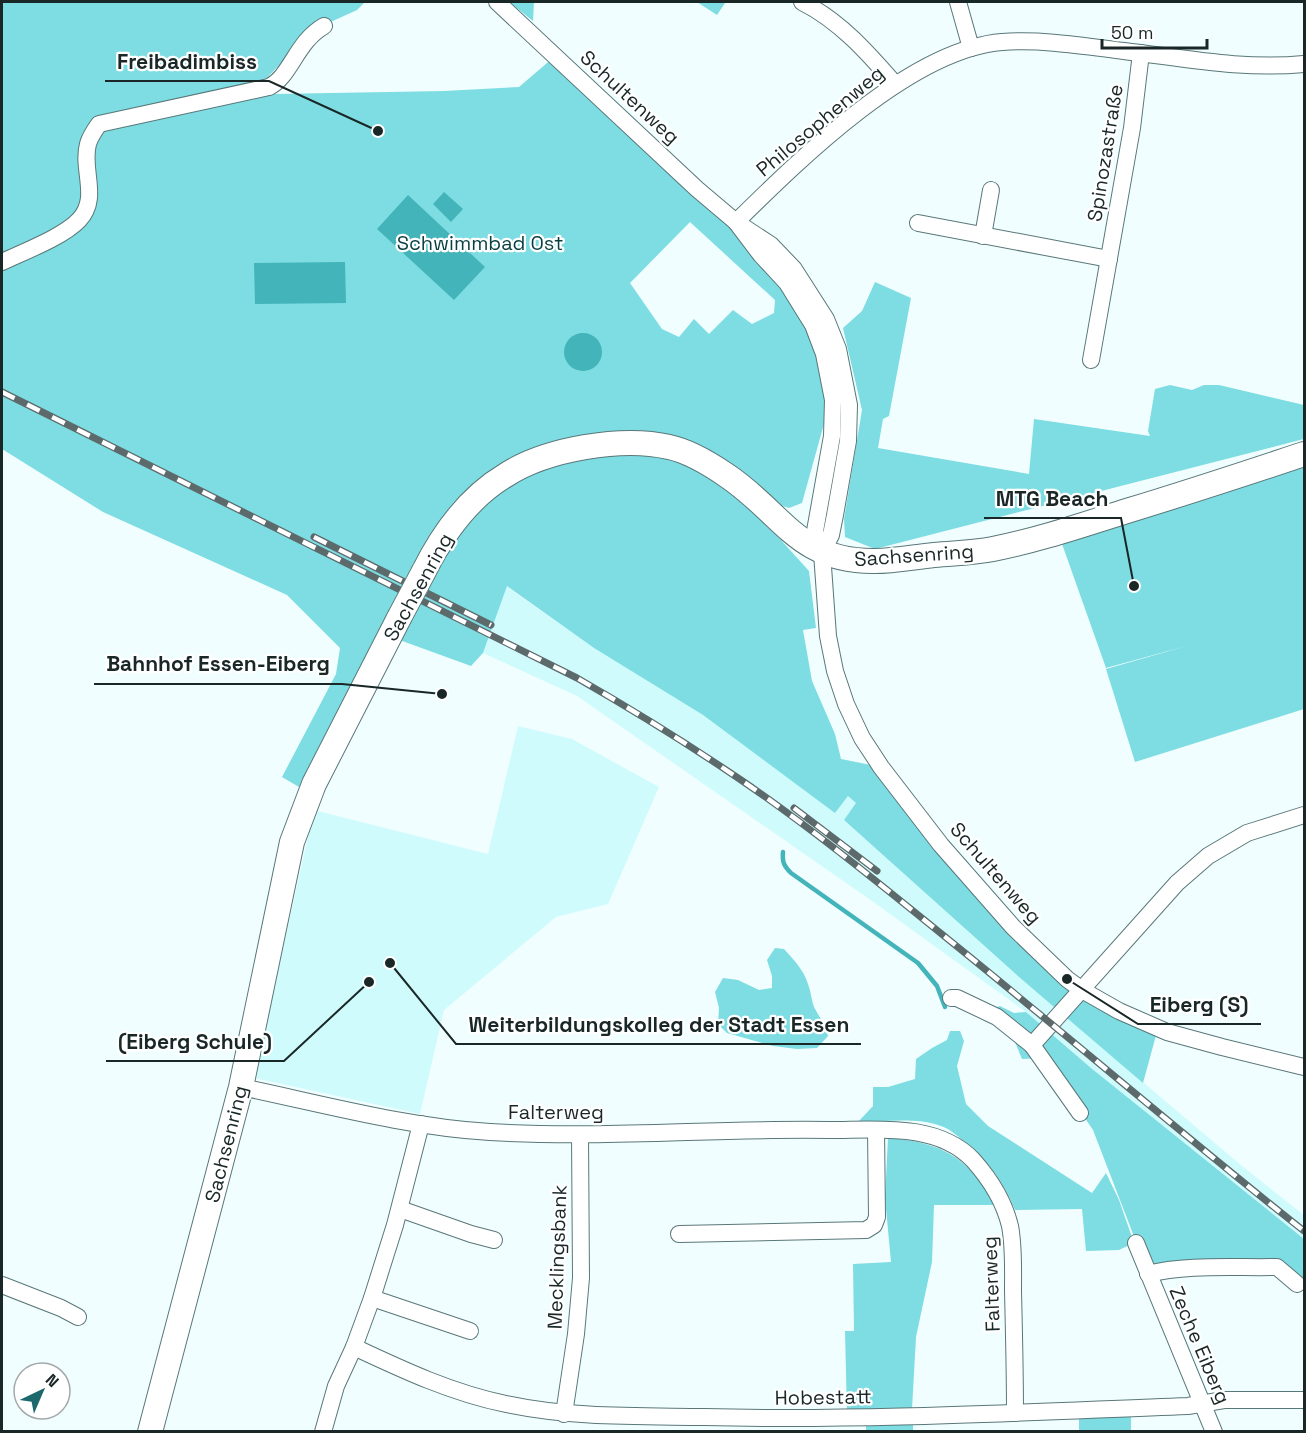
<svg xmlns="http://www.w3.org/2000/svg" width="1306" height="1433" font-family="'Space Grotesk',sans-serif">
<rect width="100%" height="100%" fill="#f1feff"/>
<g fill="#d0fbfd">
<path d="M506 586 594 648 703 715 835 812 848 796 857 803 844 820 1019 977 1242 1166 1304 1215V1239L1091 1068 1026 1012 872 901 577 696 483 653Z"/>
<path d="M518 726 572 739 659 787 608 904 556 917 444 1010 420 1114 254 1078 314 810 488 854Z"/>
</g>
<g fill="#7ddde2" fill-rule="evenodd">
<path d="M2 2H365L357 10 313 30 259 86 275 94 444 91 519 87 554 57 696 189 797 299 832 395 802 503 789 508 779 505 764 524 780 539 809 571 816 628 803 630 812 681 835 734 841 759 881 767 1041 954 1158 1028 1143 1083 1019 977 844 820 856 803 848 796 835 813 703 715 594 648 507 586 483 653 471 666 383 634 363 674 299 787 282 777 336 674 340 648 287 595 103 512 2 449ZM690 222 775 300 774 313 752 324 733 310 709 334 694 319 679 337 662 329 630 283Z"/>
<path d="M509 2H534L533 21Z"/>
<path d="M697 2H723L725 3 717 15Z"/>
<path d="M875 282 911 298 889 416 883 419 878 448 1029 474 1034 419 1150 436 1148 431 1155 389 1170 385 1192 390 1204 385H1219L1304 405V439L875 549 845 537 844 519 862 410 843 328 862 311Z"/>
<path d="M1304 464V709L1135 762 1106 669 1190 645 1106 668 1061 541 1221 494Z"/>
<path d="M775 948 784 949C793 959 804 970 808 984 811 991 811 999 814 1007 819 1017 826 1025 828 1036L817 1048 797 1049 773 1046 727 1033 718 1024 719 1008 715 992 723 978 738 980 759 990 772 988V976L767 960Z"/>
<path d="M1000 1006 1014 1013 1026 1012 1091 1068 1304 1239V1280L1277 1260 1145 1265 1093 1130 1044 1058 1022 1059 1015 1042 988 1020 991 1009Z"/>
<path d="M950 1031H960L964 1041 957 1066 966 1104 988 1126 1092 1193 1106 1173 1119 1200 1134 1243 1119 1250 1086 1251 1082 1209 1015 1210C1003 1180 986 1158 960 1138 955 1134 948 1128 941 1126 916 1117 884 1122 858 1122L873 1106V1087H888L915 1079 916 1059 932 1048 947 1040Z"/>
<path d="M888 1138C941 1142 969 1157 995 1205H934L932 1262 916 1337 912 1409 847 1414 845 1331H854L853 1264 891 1262 885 1198Z"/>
<rect x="1079" y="1415" width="52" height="16"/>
<path d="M913 1423V1431H866V1424Z"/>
</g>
<g fill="#43b4ba">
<path d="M444 192 463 209 451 222 433 204Z"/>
<path d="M408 195 485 267 454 300 377 229Z"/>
<path d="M345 262 346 303 255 304 254 263Z"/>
<circle cx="583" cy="352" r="19"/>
</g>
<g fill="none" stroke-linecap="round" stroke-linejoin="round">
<path stroke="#43b4ba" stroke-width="4.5" d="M783 852C782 862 784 866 791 873L918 963 937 986 945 1007"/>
<g stroke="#597779" stroke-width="18">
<g id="street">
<path d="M497 2 697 189 736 222 771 245 794 269 826 319 838 349 849 405 848 441 835 515 831 535 822 553"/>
<path d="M802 2C840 21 868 53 895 84"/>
<path d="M958 2 971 48"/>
<path d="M736 222 761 255 787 283 813 325 824 354 833 400 832 436 815 531 822 553 828 636 835 671 846 704 862 738 881 767 941 845 1013 927 1067 979 1082 990 1119 1011 1167 1032 1222 1047 1304 1067"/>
<path d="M736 222C799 160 911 49 1002 42 1042 39 1084 46 1124 51 1184 58 1244 70 1304 64"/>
<path d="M918 223 1109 259"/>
<path d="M983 236 991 190"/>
<path d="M2 262C23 252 63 237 79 220 100 198 81 170 88 144 90 137 94 131 99 124L269 87C291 76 296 42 324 26"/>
<path d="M1091 360 1132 128 1141 53"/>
<path d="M951 998H957L997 1017 1032 1045 1080 1113"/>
<path d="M1032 1045 1177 883 1208 856 1247 833 1304 815"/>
<path d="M241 1087C323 1104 406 1127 490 1132 603 1139 716 1128 829 1130 876 1130 937 1122 973 1160 990 1179 1004 1201 1010 1226 1014 1247 1013 1270 1013 1291 1014 1332 1015 1372 1015 1413"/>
<path d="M400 1209 471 1234 494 1240"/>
<path d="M679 1234 866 1230 874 1225 877 1217 876 1130"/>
<path d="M1136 1243 1214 1432"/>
<path d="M1148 1274C1185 1264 1237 1268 1277 1267L1297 1284"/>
<path d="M2 1285 61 1308 78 1317"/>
<path d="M372 1298 470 1331"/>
<path d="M354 1347C403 1370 452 1393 506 1404 571 1418 638 1416 704 1417 865 1421 1027 1412 1188 1406L1224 1400H1304"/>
<path d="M564 1414 576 1334 581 1278 580 1136"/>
<path d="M323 1432 336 1386 354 1347 372 1298 395 1225 421 1124"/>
</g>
</g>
<g stroke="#597779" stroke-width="26">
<g id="secondary">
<path d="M424 571C443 533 469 497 506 475 546 449 622 436 669 447 688 451 710 464 726 475 782 512 797 562 875 561 894 561 914 557 934 555 953 553 973 553 993 549 1039 540 1085 524 1130 510 1189 492 1247 473 1304 454"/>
<path d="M150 1432 241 1087 292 842 314 784 399 618"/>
</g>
</g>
<use href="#street" stroke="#fff" stroke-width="16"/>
<use href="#secondary" stroke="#fff" stroke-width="24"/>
<g stroke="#5d6a6b" stroke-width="7">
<g id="rail">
<path d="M2 392 577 678C633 710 688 744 741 780 813 829 881 885 949 940 1068 1036 1184 1136 1304 1231"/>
<path d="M314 537 491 625"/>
<path d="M794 808 877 871"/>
</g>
</g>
<use href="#rail" stroke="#fff" stroke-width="4.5" stroke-dasharray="14" stroke-linecap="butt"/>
<g stroke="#597779" stroke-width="26" stroke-linecap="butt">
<path id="secondary-bridge" d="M399 618 424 571"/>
</g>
<use href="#secondary-bridge" stroke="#fff" stroke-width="24"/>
</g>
<g text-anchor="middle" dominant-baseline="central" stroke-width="4.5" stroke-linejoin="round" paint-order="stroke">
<g font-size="20" fill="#1a2727" stroke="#fff">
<text transform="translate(630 97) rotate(43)">Schultenweg</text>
<text transform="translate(820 121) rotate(-40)">Philosophenweg</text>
<text transform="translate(1105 153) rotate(-81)">Spinozastraße</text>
<text transform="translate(914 555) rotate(-4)">Sachsenring</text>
<text transform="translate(418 587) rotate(-61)">Sachsenring</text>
<text transform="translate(996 873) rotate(49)">Schultenweg</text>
<text x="556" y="1112">Falterweg</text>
<text transform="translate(226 1144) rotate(-76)">Sachsenring</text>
<text transform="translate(557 1257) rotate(-88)">Mecklingsbank</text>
<text transform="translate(991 1284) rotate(-92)">Falterweg</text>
<text transform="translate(1200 1345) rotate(67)">Zeche Eiberg</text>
<text transform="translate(823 1397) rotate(-1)">Hobestatt</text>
</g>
<g font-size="20" fill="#0a3f42" stroke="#fff">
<text x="480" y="243">Schwimmbad Ost</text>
</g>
</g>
<path fill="none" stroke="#1a2727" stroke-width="2" d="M378 131L269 81H105M1134 586L1121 518H984M442 694L342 684H94M1067 979L1138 1024H1261M390 963L456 1044H861M369 982L284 1061H106"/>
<g fill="#1a2727" stroke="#fff" stroke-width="2">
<circle cx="378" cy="131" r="6"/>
<circle cx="1134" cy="586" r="6"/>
<circle cx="442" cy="694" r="6"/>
<circle cx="1067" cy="979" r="6"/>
<circle cx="390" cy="963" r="6"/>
<circle cx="369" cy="982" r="6"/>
</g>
<g font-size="21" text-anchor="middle" font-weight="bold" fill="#1a2727" stroke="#fff" stroke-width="4.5" stroke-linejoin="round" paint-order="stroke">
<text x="187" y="69">Freibadimbiss</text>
<text x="1052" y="506">MTG Beach</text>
<text x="218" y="671">Bahnhof Essen-Eiberg</text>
<text x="1199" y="1012">Eiberg (S)</text>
<text x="659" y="1032">Weiterbildungskolleg der Stadt Essen</text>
<text x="195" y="1049">(Eiberg Schule)</text>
</g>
<rect width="1306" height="1433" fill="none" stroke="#1a2727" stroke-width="6"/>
<g transform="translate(42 1391) rotate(44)"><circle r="28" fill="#ffffff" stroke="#a3a9a9" stroke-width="1.5"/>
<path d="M0-4.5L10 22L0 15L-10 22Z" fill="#1c696d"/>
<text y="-9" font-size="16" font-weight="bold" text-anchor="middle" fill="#1a2727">N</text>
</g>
<path d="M1102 39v9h105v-9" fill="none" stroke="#1a2727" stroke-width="3"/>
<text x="1111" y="39" font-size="18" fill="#1a2727" stroke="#ffffff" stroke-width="4.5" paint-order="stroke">50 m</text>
</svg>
